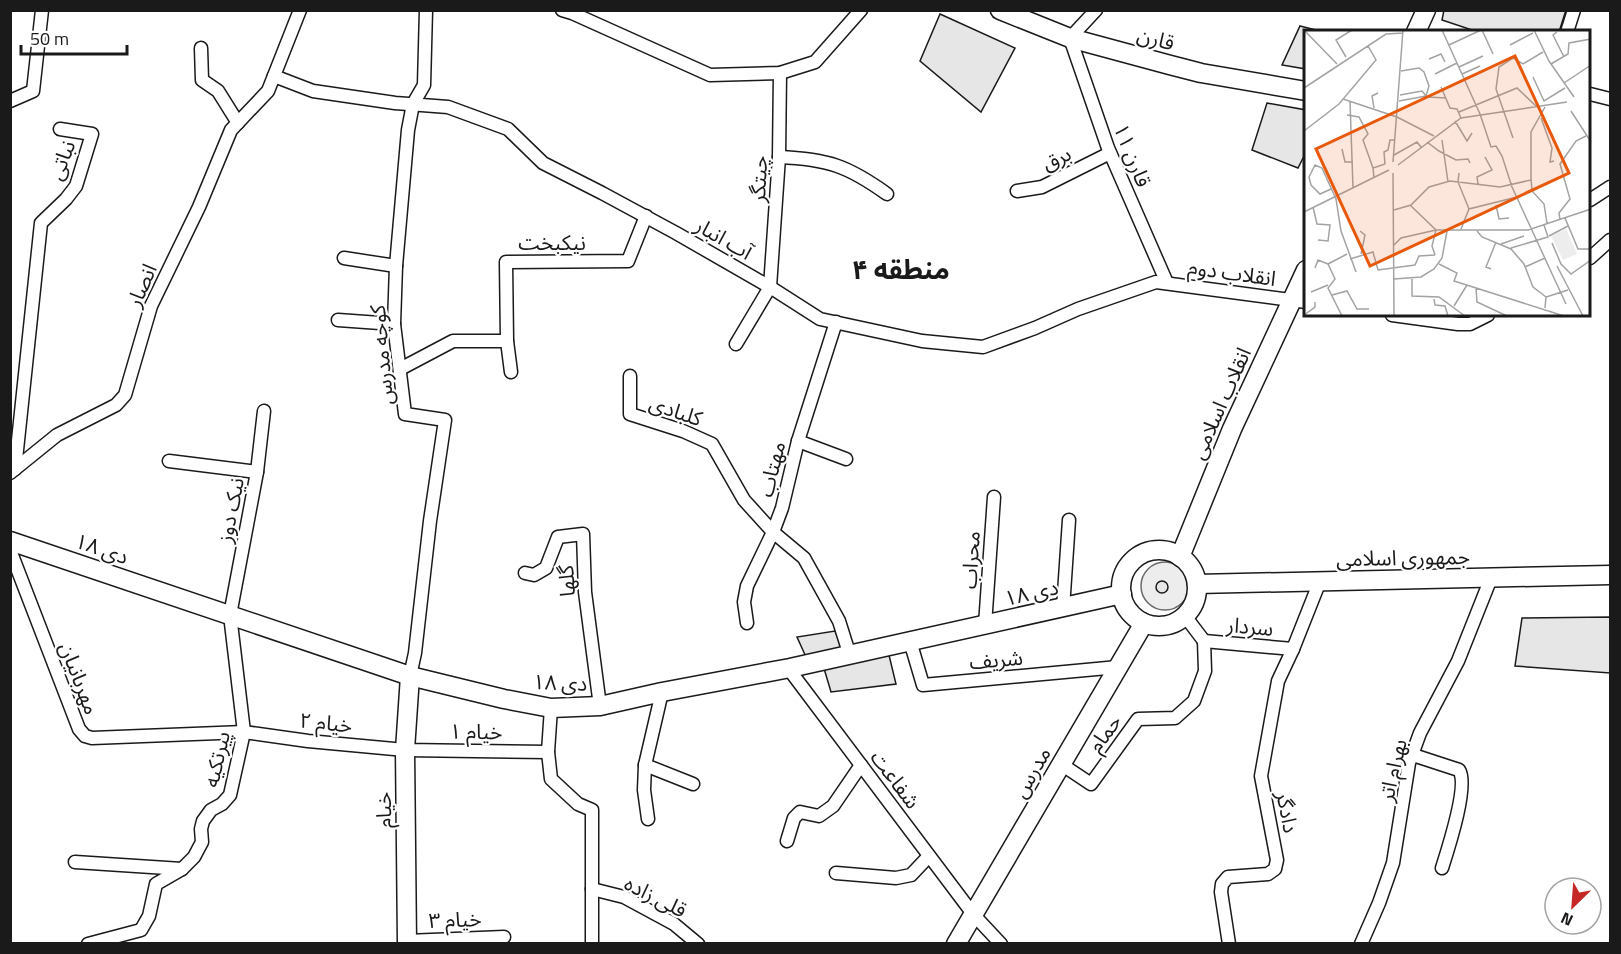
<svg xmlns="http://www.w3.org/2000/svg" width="1621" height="954" font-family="'Titillium Web','Noto Sans Arabic',sans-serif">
<rect width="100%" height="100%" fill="#fff"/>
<circle fill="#ededed" stroke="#6a6a6a" stroke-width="1.5" cx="1165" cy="586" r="24"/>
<g fill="#e6e6e6" stroke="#1a1a1a" stroke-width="1.5">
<path d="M1444 10H1566L1559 32H1478L1442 20Z"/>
<path d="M940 14 1015 48 981 112 920 61Z"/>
<path d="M1300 26 1324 32H1306V69L1282 65Z"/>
<path d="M1267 103 1306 110V152L1298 168 1252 150Z"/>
<circle cx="1162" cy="587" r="6"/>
<path d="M1610 617V673L1515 666 1522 618Z"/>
<path d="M835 631 843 650 806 657 797 637Z"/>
<path d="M888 651 896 684 831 692 823 665Z"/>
</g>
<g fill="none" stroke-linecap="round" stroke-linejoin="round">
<g stroke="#1a1a1a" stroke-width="15">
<g id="street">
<path d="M562 10 572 13 710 75 780 73 815 62 861 10"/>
<path d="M1096 10 1070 38 1108 148 1167 283"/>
<path d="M1567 32 1574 10"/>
<path d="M201 48 202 80 218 91 238 123"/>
<path d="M274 76 313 91 395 103 448 107 508 129 543 163 602 193 676 233 770 287 820 319 922 341 983 347 1035 328 1078 309 1156 282 1306 302"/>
<path d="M1590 94 1610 99"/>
<path d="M10 101 33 91 42 10"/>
<path d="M779 157C828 159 848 166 887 194"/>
<path d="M1017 191 1042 187 1110 153"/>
<path d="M1590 200 1610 187"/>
<path d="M344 258 396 266"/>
<path d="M1590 258 1610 240"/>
<path d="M1392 315 1458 324H1470L1488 315"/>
<path d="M338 320 394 324"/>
<path d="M736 344 770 287 779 157 780 73"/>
<path d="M400 369 453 341H507"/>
<path d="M511 372 507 341 506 262 628 261 646 216"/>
<path d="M630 376V414L683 431 712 444 744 500 773 532 804 558 839 621 850 656"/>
<path d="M798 441 846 459"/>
<path d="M169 461 257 472"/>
<path d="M15 469 41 223 66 199 76 186 92 134 60 129"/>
<path d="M10 473 57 435 116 405 125 395 151 306 199 207 231 130 268 91 300 10"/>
<path d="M10 550 79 729 85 736 92 738 244 732 308 741 405 750 548 752"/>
<path d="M525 573 534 575 546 568 558 537 583 534 585 592 600 706"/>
<path d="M1063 608 1069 520"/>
<path d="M1185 616 1204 641"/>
<path d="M747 623 744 602 747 586 773 532 782 508 798 441 836 322"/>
<path d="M985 625 994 497"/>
<path d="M910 641 923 685 1118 667"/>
<path d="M1204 641 1293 649 1320 581"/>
<path d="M788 668 973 914 1001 944"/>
<path d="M410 676 415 653 430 521 445 420 405 414 394 324 396 266 408 130 413 104 424 85 426 10"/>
<path d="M551 708 548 752 551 779 578 804 592 810V944"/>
<path d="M1413 755 1459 770C1469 785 1448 849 1442 868"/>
<path d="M1061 764 1091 784 1138 719 1175 718 1194 701 1205 671 1204 641"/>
<path d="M645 765 662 692"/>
<path d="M648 819 644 790 645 765 693 784"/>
<path d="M787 841 794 818 800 812 819 816 833 806 861 765"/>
<path d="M75 862 182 869"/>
<path d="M836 873 896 878 911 875 929 856"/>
<path d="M592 889 624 897 674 924 698 944"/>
<path d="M407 941 504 937"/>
<path d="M88 944 141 930 149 916 156 884 182 869 194 857 202 842 201 829 203 821 211 810 222 804 230 795 244 732 230 615 257 472 264 411"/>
<path d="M1229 944 1221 892 1222 884 1228 877 1268 874 1275 869 1277 860 1261 776 1278 681 1293 649"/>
<path d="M1361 944 1379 903 1393 863 1409 763 1420 733 1458 661 1491 578"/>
</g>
</g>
<g stroke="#1a1a1a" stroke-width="21">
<g id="secondary">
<path d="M1000 10 1070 38 1170 65 1201 73 1306 91"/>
<path d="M1416 32 1426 10"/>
<path d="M10 541 410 676 504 699 551 708 600 706 662 692 790 668 1122 594"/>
<circle cx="1159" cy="588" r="38"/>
<path d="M1180 557 1232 429 1306 270"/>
<path d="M1197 584 1610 575"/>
<path d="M407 944 405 750 410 676"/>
<path d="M956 944 1144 623"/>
</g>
</g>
<use href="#street" stroke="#fff" stroke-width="12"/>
<use href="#secondary" stroke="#fff" stroke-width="18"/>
</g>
<g text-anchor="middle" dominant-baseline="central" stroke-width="4.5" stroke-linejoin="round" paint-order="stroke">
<g font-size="21" fill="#1a1a1a" stroke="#fff">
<text transform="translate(1156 38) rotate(15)">قارن</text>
<text transform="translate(1133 155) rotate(68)">قارن ۱۱</text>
<text transform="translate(1056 158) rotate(-27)">برق</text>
<text transform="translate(61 160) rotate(-69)">نباتی</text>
<text transform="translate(758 179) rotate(-87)">چیتگر</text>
<text transform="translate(724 238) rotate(30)">آب انبار</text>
<text x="552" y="242">نیکبخت</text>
<text transform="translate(1232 272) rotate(8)">انقلاب دوم</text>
<text transform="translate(141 285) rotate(-66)">انصار</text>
<text transform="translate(381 355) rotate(-95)">کوچه مدرس</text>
<text transform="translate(1220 403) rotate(-66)">انقلاب اسلامی</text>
<text transform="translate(676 410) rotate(19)">کلبادی</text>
<text transform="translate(771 469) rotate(-76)">مهتاب</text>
<text transform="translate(230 510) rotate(-79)">نیک دوز</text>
<text transform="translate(102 548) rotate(19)">۱۸ دی</text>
<text transform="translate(1403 557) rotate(-1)">جمهوری اسلامی</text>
<text transform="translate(970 560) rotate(-86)">محراب</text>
<text transform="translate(566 581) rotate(-94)">گلها</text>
<text transform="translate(1031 592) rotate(-13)">۱۸ دی</text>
<text transform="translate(1250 626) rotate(5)">سردار</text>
<text transform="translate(996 659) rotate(-5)">شریف</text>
<text transform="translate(80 678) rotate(69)">مهربانیان</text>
<text transform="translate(560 682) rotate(2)">۱۸ دی</text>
<text transform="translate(326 722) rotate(6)">خیام ۲</text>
<text transform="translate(476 731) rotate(1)">خیام ۱</text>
<text transform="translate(1104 733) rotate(-54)">حمام</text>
<text transform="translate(216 759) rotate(-77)">پیرتکیه</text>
<text transform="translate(1392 770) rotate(-77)">بهرام اتر</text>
<text transform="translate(1031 772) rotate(-60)">مدرس</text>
<text transform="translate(896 779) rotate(53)">شفاعت</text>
<text transform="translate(383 810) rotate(-91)">خیام</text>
<text transform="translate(1288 812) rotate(79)">دادگر</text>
<text transform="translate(656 896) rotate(27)">قلی زاده</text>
<text transform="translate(455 919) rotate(-2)">خیام ۳</text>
</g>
<g font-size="27" font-weight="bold" fill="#1a1a1a" stroke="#fff">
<text x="901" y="268">منطقه ۴</text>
</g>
</g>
<g transform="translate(1304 30)">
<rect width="286" height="286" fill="#fff"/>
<path d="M262 199 273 224 259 230 247 206Z" fill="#ededed"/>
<path fill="none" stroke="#a3a3a3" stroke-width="1.5" d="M0 0 33 34M138 0 176 84M178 0 189 24M230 0 245 31 270 67M253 2 249 5 260 27M145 15 177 0M206 15 229 3M42 27 32 10 48 0M125 29 137 24 141 32M247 34 264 24 265 13 287 9M155 37 179 26M97 41 115 38 120 42 125 56 122 66M131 44 153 33M158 44 176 36M229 47 240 71 261 58M160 49 182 40M260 53 287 35M137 57 146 78 153 79 157 88M0 58 82 4 99 3M96 65 118 61 123 67 142 68M39 69 93 87 130 106M46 71 49 158M95 71 122 66M241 77 227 102V148L228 161 240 174 243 193M70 78 68 66 74 63M267 81 287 112M155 82 213 58 233 77M176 84 187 117 192 116 198 126 208 157 262 274M43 85 55 87 64 104 59 110 69 138M237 88 248 118 246 132 250 131M151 91 163 111 168 103M0 101 35 74 72 30 64 16M209 108 192 59 195 37 209 28 219 34 239 22M138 110 144 152M123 112 135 121 152 130 164 129 166 133M38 119 41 132H49M90 125 113 112 117 117M89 132 99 0M81 134 80 122 84 120 86 110H91M94 135 157 88 263 72M89 143 90 286M155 143 154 152 165 179M70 148 69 138 81 134M174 154 173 147 188 140 181 127M27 159 16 164 7 155 5 147 11 135 18 138 32 169 37 201 52 242M106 175 132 200 128 216 131 225M192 175 195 189 205 188M9 177 13 194 26 195 24 211 14 210M90 180 107 175 125 157 146 151 196 157 227 150M0 182 85 140M261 188 274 219H287M256 190 255 183 266 169 256 134 272 111 282 106M157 199 165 179 213 167M56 201 61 205 57 224M173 201 178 207 207 219 220 234 229 257 242 267M245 206 264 196M248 213 257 234 267 244 287 230M197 214 220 206M90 215 97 208 132 200H224L287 179M207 218 244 207 240 195M46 229 69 222 74 240 111 235 115 226 131 225M24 234 31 249 24 258 38 286M24 234 43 224M135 234 153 243 150 251 260 286M253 236 279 286M221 237 241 228M11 238 14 230 24 234M187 239 182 237 192 212M90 249 117 247 130 239 138 228 143 201M108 249V266L135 267 161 286M172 258 173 272 203 286M7 262 24 255M28 265 43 261 53 279H65M130 269 131 275 141 276 144 286M150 276 163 255M241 278 242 267 264 260M0 285 11 277V272"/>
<path fill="#e8590c" fill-opacity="0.15" stroke="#e8590c" stroke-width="3" d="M211 26 265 143 66 236 12 119Z"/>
<rect width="286" height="286" fill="none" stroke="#1a1a1a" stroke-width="3"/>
</g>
<rect width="1621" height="954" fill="none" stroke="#1a1a1a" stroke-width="24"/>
<g transform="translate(1573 906) rotate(205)"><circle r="28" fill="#ffffff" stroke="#a3a3a3" stroke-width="1.5"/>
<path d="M0-4.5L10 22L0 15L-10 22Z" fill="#c62828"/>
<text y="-9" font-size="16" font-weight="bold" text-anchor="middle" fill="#1a1a1a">N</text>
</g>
<path d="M21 45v9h106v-9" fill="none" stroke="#1a1a1a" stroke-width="3"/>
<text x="30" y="45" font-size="18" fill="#1a1a1a" stroke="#ffffff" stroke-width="4.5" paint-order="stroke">50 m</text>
</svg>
